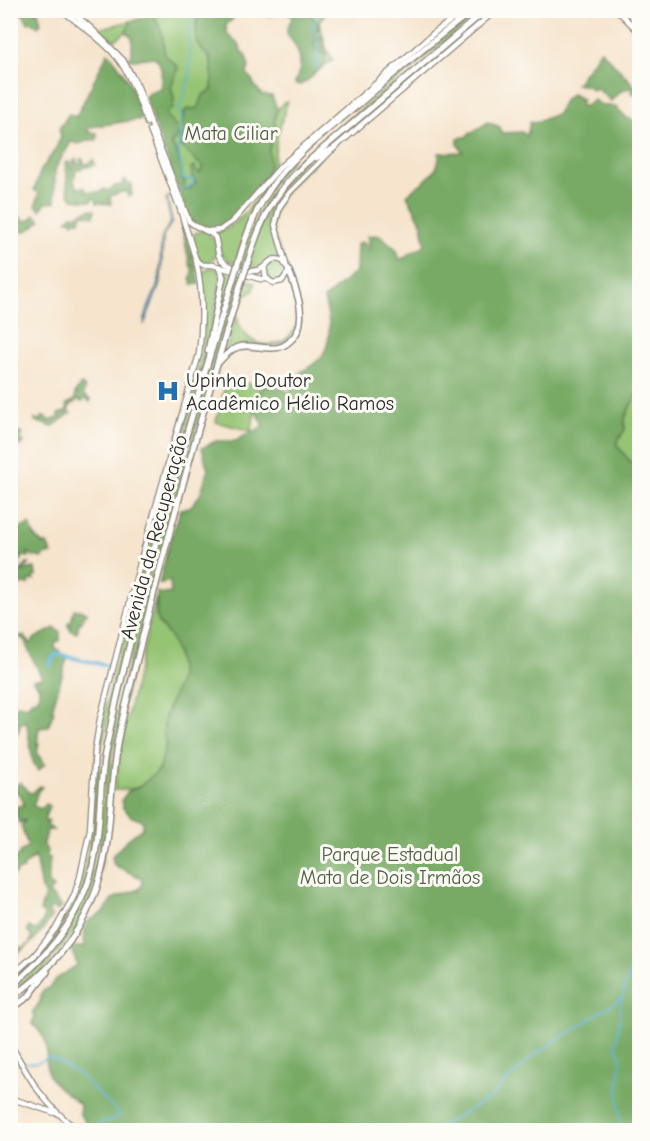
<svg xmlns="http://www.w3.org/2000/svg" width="650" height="1141" font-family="'Comic Neue',sans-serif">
<rect width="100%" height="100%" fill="#fdfcf7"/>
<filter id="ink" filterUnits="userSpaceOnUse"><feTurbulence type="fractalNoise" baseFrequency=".0167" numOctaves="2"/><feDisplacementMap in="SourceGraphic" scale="12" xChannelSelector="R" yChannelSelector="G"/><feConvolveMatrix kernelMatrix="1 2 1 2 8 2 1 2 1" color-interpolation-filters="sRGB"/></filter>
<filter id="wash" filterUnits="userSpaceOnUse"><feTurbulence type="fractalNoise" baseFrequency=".008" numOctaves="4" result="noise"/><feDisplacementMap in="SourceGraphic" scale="24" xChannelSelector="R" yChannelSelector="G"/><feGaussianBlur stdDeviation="1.35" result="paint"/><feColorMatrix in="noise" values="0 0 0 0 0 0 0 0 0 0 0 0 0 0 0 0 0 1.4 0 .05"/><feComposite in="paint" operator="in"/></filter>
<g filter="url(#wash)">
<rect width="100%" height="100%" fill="#f6e4cc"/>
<g fill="#95c473" stroke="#60784f" stroke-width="1.5">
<path d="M152 11H200L196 21V41L211 61C210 72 213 80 212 90L204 94 198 108 186 110C171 129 191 154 203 167L200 173 191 169 196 182 186 192 183 190 185 181 182 179C182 166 178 152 170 143L175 141 178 135 177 128C173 121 166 122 166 112L173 107 174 98 171 87 178 70 176 65 165 55 162 33Z"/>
<path d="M311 11H328L319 21 327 50 333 60 321 68 327 53 322 35 320 43 323 53 321 54 314 45 316 36 314 34 319 29 317 22 311 16Z"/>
<path d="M470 17 472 19 306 159 277 191 264 213 254 236C272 205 290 173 323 156 301 174 266 201 274 234 276 243 281 252 284 260L271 259 255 269 235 264 225 257 220 252 216 233C242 228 261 188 279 170 284 165 289 162 294 158L260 198 247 226 237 259C250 236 257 210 273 189 299 155 335 130 368 103 401 73 434 44 470 17Z"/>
<path d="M131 21 126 32 115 40 100 31 102 28Z"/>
<path d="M288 101 277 137 273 168 266 177C269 167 269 161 269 152 270 138 275 123 276 108L278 109 283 103Z"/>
<path d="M204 231 214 239 217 254 211 261 206 262 198 259 193 241 195 233Z"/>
<circle cx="276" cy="271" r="10"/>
<path d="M211 267 218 269 221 278 201 376 172 477 101 747 95 837 87 879 78 904 60 933 43 956 11 985V978C38 960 63 928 75 897 92 855 91 821 94 777 96 753 100 728 106 705 123 633 142 561 161 489 173 444 193 399 201 354 206 328 204 302 202 276L204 271Z"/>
<path d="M223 271 255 283 254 290 241 300 246 283 241 281 185 464 138 645 113 751 106 839 101 867 92 894 75 930 42 972 11 996 10 990 39 966 62 937 80 906 90 884 99 847 108 749 127 669 179 463 235 280 206 366 224 274Z"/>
<path d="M237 313C239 349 286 357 298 322 293 338 284 347 266 346 259 345 254 343 246 344 238 345 232 350 224 355Z"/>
<path d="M227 377 260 387 251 431 216 422Z"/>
<path d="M639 390V463L632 464 616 444 625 429C622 415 634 402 639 390Z"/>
<path d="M156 597C156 604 155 614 157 620 160 628 167 632 171 639 175 646 179 661 180 670 182 686 168 702 165 717 163 727 166 735 165 745 163 775 144 792 114 790L121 743Z"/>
</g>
<g fill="#78aa65" stroke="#526a48" stroke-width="1.5">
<path d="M17 11H38L41 23 38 27 32 22 28 23 24 16Z"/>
<path d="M147 11H152L162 33 165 55 178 67 171 87 174 98 173 107 167 112C166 122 173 121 177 128L178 138 170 143C178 151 182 166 182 179L185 181 184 191 190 189 196 182 192 177 191 167 195 166 196 171 200 173 203 167 180 146C183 135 179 120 186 110L198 108 204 94 212 90C213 80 212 70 211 58 208 54 203 52 200 48 193 39 196 21 200 11H229L225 14 231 15 233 19 226 25 227 33 240 45 241 51 245 54 249 66 247 74 253 81V83L262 95 272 96 277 109 274 121 276 124 269 150 270 163 266 177 227 223 216 229H201L189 219 145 97 150 92 161 88C161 77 164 64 154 57L130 60 128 58 132 55V37L126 32 131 21 147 17Z"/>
<path d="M266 11H311V16L317 22 319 29 314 34 316 38 314 45 321 54H323L317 38 322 35C324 50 332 65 314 73L312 77 301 85 295 84V82C302 68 302 56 293 42 289 38 287 36 287 30 288 25 291 21 293 16L286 12 268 16Z"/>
<path d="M601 50 639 91 635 94 631 93 633 88C622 88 617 94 611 101L596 88 592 90 588 86 576 84Z"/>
<path d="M108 52C125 72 138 93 141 119L90 127 88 129V132L97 133V140H89L79 144 71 142 55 169V202L46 203 40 210 36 205 39 193 34 190 41 170 55 150 61 137 59 129 69 114 76 117Z"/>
<path d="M572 94 583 100 580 102 581 106H585L594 100 601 105 616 107 627 118 639 122 640 362H636L633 368 639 390C634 402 622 415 625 429L616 444 632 464 640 463 639 1130H85L82 1128 87 1124 79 1113 80 1105C70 1095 56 1089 49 1076 44 1064 49 1049 44 1038 41 1033 36 1027 32 1023L35 1016 32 1013 40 1002 42 991 50 987 56 979 77 965 71 947H85L84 936 87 922 104 912 112 899 139 889 142 885 141 878 114 865 112 856 129 838 143 828V821L132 817 123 808 121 801 128 791 139 787 160 769 166 743 163 733 165 717 180 678 178 658 171 638 157 620V592L163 594 171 593 170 581 159 584 168 547 181 509 190 507 200 495 208 470 202 448 216 441H237C244 432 255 433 264 425L253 408 264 385C276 381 280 389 291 393L290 385C294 381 298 374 303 371 310 367 317 363 322 356 333 340 329 316 324 299L356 271 357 244 362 242 368 245V251L371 248 367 236 380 235 397 250 399 258 403 259C410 251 418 252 425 244L422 224 407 195C421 182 441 174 439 153L463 152 458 145V138L465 137 488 122 500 127 501 133 522 132 527 136 530 122 534 123 557 114 565 99Z"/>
<path d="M76 159 78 165 81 164 80 159H83L85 165 94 160 95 165 76 170 74 181 78 188 84 187 87 192H101L104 189 108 191 115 186 123 185 122 181 125 179 127 183 132 184 131 190 132 195 129 197 125 191 110 196 111 204 97 203 96 199 93 198 92 201 72 199C64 188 69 175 65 163L70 162 71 168 74 167 73 162Z"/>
<path d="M91 209 95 210 94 216 82 214 80 221H75L73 223 71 220H67L72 215 74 216Z"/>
<path d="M35 215 41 220C29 230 27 235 11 229V218L21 217 22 220 29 221Z"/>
<path d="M181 222 193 254 192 256 195 259 199 284H192L190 278H192V266H190Z"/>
<path d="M81 384 85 389 83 395 91 400 90 402 86 399 82 402 78 400 70 406 68 411 71 413 52 427 35 421V419L41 421V417H46L48 421 59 418 58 414 65 412 68 408 66 405 75 399V394H78L75 393Z"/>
<path d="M13 431 23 434 21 439 24 442 22 445 12 447 11 452 13 453 11 455V438Z"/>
<path d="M30 524 34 535 42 544H47L52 554H47L42 558 33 556 28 552 29 557 22 556V560L19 561 18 556H11V533Z"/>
<path d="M27 563H30L23 570 24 572 27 569 35 568 36 576 33 577 34 580 29 581V584L15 585 14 587 11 588V578L18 564 20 565 15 572 18 574Z"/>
<path d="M74 609 87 612V614H85L81 623H79L77 633 70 630 71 626 68 627V622L71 623Z"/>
<path d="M55 628 60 632V641H56L55 648 67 658 52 710 54 711 48 727 39 728 37 744 39 743 37 754 45 764 38 771 33 762 26 721 18 725 20 728 15 737H11V712L19 704 26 706 31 703V700L36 699 39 697V687L33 680 42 678 26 645 28 643 18 636H24L31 644 35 638Z"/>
<path d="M20 782 31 794 40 786 42 787 38 791 33 806 41 809 46 804 49 806 44 820 49 822 46 824 53 830H47L45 841 42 842 47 851V857L50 858 48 882 53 888 49 893 62 907 58 911 53 908 48 910 52 917C40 934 33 944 15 955L13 953 11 955V950L17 945 22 949 29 944 32 937 27 930 29 927 36 931 44 919V914L40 911 45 895 41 889 35 856 23 867 24 869 19 870 11 878V871L15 863 14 857 19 856V853L28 846 21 826 25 820 19 823 14 807 24 805 22 797 16 792V786Z"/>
</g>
<path fill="#5eb3da" stroke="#446f82" stroke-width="1.5" d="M173 193 167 199 172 222 163 236 161 281 144 325C144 310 156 295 159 280 162 266 159 251 162 238 164 231 168 227 171 221L166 199Z"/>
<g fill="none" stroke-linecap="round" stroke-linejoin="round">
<g stroke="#5eb3da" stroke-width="1.5">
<path d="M314 69C316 62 319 57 319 50 318 36 306 26 321 16L322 10"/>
<path d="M180 191 193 185 194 180 183 179 178 148 182 117 179 109 190 76 189 34 194 10"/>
<path d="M622 999 616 1046 621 1057 618 1096 622 1130"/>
<path d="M10 1067 24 1063H37L50 1057 80 1075 120 1115 110 1121H104L90 1130"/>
<path d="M434 1130 488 1099 533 1056 622 998 633 959 631 925 637 871 640 868"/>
</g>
<path stroke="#5eb3da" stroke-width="4" d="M50 666 52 659 57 654 108 666"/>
</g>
</g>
<g filter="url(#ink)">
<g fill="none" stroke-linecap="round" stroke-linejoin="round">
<g stroke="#90887c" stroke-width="7">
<g id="secondary">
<path d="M617 10 640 33"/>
<path d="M209 231 220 230 233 221 281 166 434 33 465 10"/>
<path d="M286 264 275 225 280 206 290 192 333 149 496 10"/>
<path d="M10 977 35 955 56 928 74 896 80 877 90 830 95 750 100 719 140 563 199 354C203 323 203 291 196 260"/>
<path d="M10 1043C30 1080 44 1105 78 1130"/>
<path d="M10 1098 55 1113"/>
</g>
</g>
<g stroke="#90887c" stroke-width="7">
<g id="primary">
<path d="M62 10C81 26 107 42 121 63 133 81 140 103 147 123"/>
<path d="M70 10 93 30 123 60 138 87 151 124 189 221C197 229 207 229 215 237 217 243 217 250 219 256 224 267 248 273 259 270 269 266 269 255 283 261L289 271 282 281 273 283 266 278 264 267"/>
<path d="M150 130 180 209 196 260 203 265H213L260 279H268"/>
</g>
</g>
<g stroke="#90887c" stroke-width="8">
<g id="trunk">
<path d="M316 158 333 149"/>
<path d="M239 260C246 235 255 210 270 189 291 157 324 133 353 109 392 76 431 40 474 10"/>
<path d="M248 262C260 221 274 193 306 163L486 10"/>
<path d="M208 351 223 277 219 267"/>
<path d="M219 362C239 338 248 348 273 348 280 348 286 345 290 341 310 324 297 291 289 271"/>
<path d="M10 987C45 959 73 925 88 883 103 839 97 792 106 748 139 591 185 436 232 283"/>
<path d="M10 998C47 975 77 939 93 898 115 844 107 785 120 729 155 580 196 433 240 286"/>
<path d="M10 1010 29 996 47 972"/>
</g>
</g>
<use href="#secondary" stroke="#fff" stroke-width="4.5"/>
<use href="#primary" stroke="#fff" stroke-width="4.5"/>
<use href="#trunk" stroke="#fff" stroke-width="5"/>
<g stroke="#90887c" stroke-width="8" stroke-linecap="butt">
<g id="trunk-bridge">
<path d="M232 283 239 260"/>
<path d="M240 286 248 262"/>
</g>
</g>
<use href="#trunk-bridge" stroke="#fff" stroke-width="5"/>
</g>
</g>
<defs>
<g id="hospital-bare" transform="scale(1.8)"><path d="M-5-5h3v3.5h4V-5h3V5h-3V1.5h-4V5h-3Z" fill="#1f6fb2" stroke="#fdfcf7" stroke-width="2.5" paint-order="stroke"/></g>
</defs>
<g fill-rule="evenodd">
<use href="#hospital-bare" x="168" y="391"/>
</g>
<g text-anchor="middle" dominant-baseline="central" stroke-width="6" stroke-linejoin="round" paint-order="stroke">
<g font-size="20" fill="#506144" stroke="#fdfcf7">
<text x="231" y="133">Mata Ciliar</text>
<text x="390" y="854">Parque Estadual<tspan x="390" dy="23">Mata de Dois Irmãos</tspan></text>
</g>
<g font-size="20" fill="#2b2b2b" stroke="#fdfcf7" text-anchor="start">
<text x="186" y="380">Upinha Doutor<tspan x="186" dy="23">Acadêmico Hélio Ramos</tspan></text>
</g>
<g font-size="20" fill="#2b2b2b" stroke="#fdfcf7">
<text transform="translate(154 537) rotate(-75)">Avenida da Recuperação</text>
</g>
</g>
<rect width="650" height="1141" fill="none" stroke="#fdfcf7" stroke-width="36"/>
</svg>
